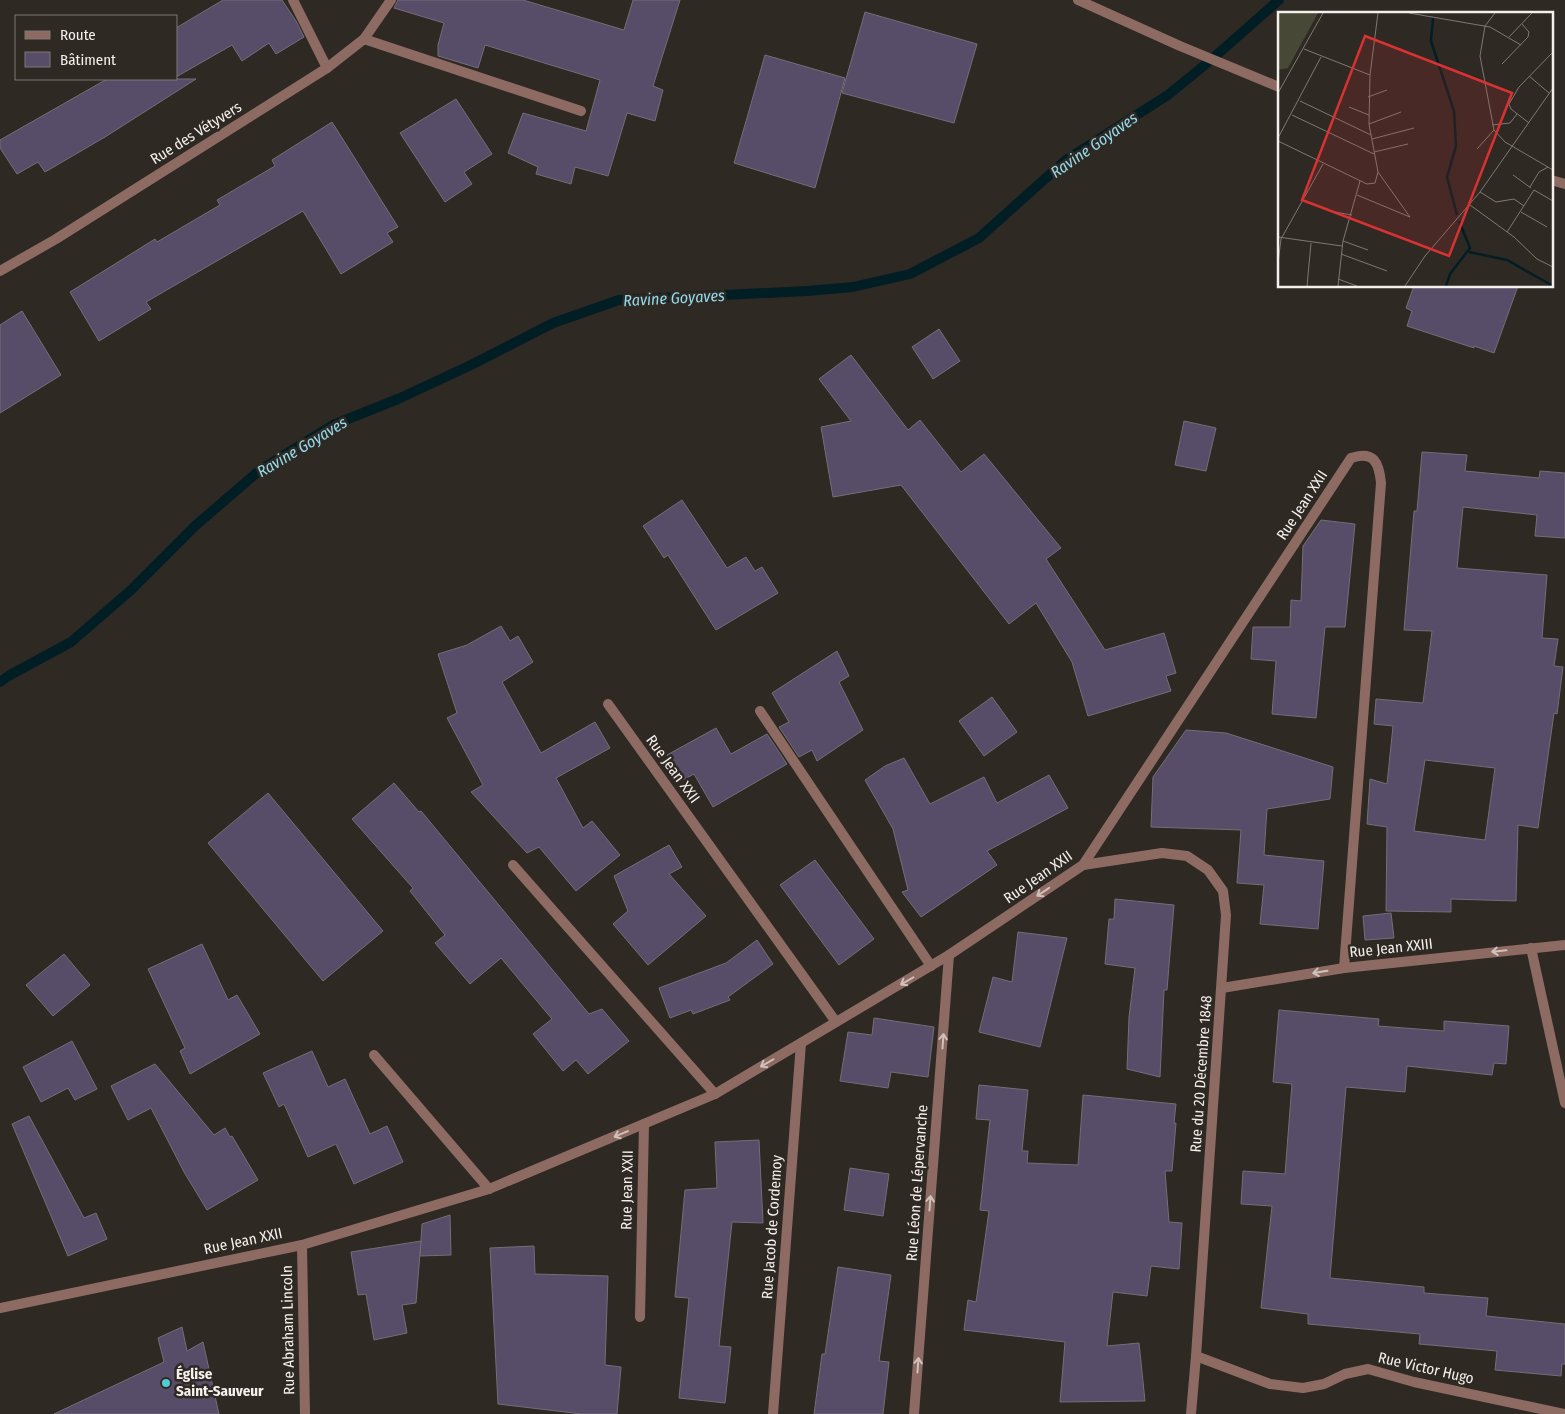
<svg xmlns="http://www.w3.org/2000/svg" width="1565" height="1414" font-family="'Fira Sans Condensed',sans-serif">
<rect width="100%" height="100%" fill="#2f2924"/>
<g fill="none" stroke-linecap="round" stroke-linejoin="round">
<path stroke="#021e25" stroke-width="10" d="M0 682 10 675 71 642 131 590 195 526 260 470 333 425 398 399 471 365 553 323 619 300 807 291 853 287 910 274 979 238 1066 160 1168 95 1212 59 1279 0"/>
</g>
<g fill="#574d68" stroke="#716f77" fill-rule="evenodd">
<path d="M223 0H282L296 21 304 37 276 54 269 43 242 61 232 45 176 77V28Z"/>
<path d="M398 0H523L624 30 633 0H680L653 86 663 90 655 121 627 113 608 176 575 167 571 184 536 174 538 167 508 153 523 113 586 131 600 80 485 45 478 68 438 56V45L444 23 394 8Z"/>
<path d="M865 12 977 44 954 123 842 93Z"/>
<path d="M765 55 845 78 815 188 734 163Z"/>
<path d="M107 79H196L105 137 45 172 38 162 17 174 0 148V140Z"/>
<path d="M456 99 492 154 464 172 472 184 445 202 400 133Z"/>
<path d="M332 122 398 227 387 233 393 242 341 274 303 211 146 302 151 309 99 341 70 292 155 239 157 242 220 205 217 200 275 166 272 160Z"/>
<path d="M1414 286H1518L1494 353 1474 346V348L1407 326 1412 311 1406 308Z"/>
<path d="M22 311 61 375 0 413V325Z"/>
<path d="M939 329 960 361 933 379 912 347Z"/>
<path d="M851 355 908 430 920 420 961 472 984 454 1061 548 1046 559 1105 650 1164 633 1176 673 1166 676 1171 691 1088 716 1072 662 1036 603 1009 624 901 485 833 497 821 427 851 421 819 379Z"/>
<path d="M1184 421 1216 428 1206 471 1175 465Z"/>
<path d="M1422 452 1467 455 1465 471 1539 478 1540 471 1565 473V538L1535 536 1537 515 1463 507 1457 568 1547 575 1542 638 1558 639 1554 666 1563 667 1557 714 1554 713 1538 828 1518 825 1516 901 1451 899V912L1386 911 1387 827 1367 824 1370 779 1387 784 1393 726 1374 724 1376 699 1423 703 1432 631 1404 630 1414 511H1417ZM1425 760 1495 768 1485 840 1414 831Z"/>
<path d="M682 500 727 568 746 557 755 571 762 567 778 593 716 630 668 555 664 558 643 526Z"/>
<path d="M1321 520 1355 524 1345 627H1325L1316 718 1272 714 1276 661 1251 659 1253 627H1290L1291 600 1301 601 1303 546Z"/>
<path d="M501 626 510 641 518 636 533 662 502 682 541 753 595 722 610 748 556 778 583 828 592 821 620 855 576 891 539 847 527 853 471 792 483 785 447 718 457 713 438 654 467 645Z"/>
<path d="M837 651 849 676 839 682 863 730 817 761 812 750 799 757 779 727 789 722 772 693Z"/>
<path d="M992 697 1017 732 984 756 959 721Z"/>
<path d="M716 728 731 754 767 734 787 764 713 807 694 774 681 781 667 755Z"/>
<path d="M1186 730 1226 733 1333 767 1330 799 1267 809 1264 855 1324 861 1318 929 1260 924 1264 885 1237 883 1241 830 1151 827 1153 777Z"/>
<path d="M904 758 930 804 984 777 997 803 1049 775 1068 808 987 851 997 865 921 917 902 892 908 890 893 829 865 780 885 766Z"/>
<path d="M394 783 419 812 421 811 589 1014 602 1009 629 1041 588 1074 576 1060 563 1071 533 1034 552 1019 501 958 470 984 435 943 445 935 410 891 413 888 352 819Z"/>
<path d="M268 793 383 931 323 981 208 843Z"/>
<path d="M669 845 682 867 669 874 706 916 648 965 613 924 628 911 614 876Z"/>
<path d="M815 860 874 939 839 965 780 885Z"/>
<path d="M1115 899 1174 905 1167 990H1164L1160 1077 1127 1069 1129 1017 1135 968 1105 964 1109 919H1114Z"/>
<path d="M1391 913 1394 938 1365 940 1363 916Z"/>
<path d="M1018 932 1067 938 1040 1047 979 1032 993 977 1012 982Z"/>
<path d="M757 940 773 964 728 997 730 1000 693 1014 691 1010 670 1018 659 988 726 963Z"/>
<path d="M202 944 228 1000 237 995 260 1034 190 1074 180 1051 185 1048 148 969Z"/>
<path d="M64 954 90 985 53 1016 26 985Z"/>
<path d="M1279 1010 1379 1019 1378 1026 1444 1031V1021L1509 1026 1506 1064 1494 1063 1492 1075 1407 1066 1405 1092 1346 1087 1330 1278 1424 1287V1293L1488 1298 1486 1316 1565 1324V1364H1562L1561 1376 1495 1370 1497 1351 1419 1344 1420 1334 1308 1324V1314L1261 1308 1272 1206 1241 1204 1243 1171 1285 1174 1292 1084 1273 1082Z"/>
<path d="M874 1018 934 1027 928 1077 891 1072 888 1088 840 1081 848 1032 872 1035Z"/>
<path d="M72 1041 97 1089 75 1100 68 1088 41 1102 23 1067Z"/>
<path d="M312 1051 328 1087 345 1079 370 1134 387 1126 403 1162 354 1184 336 1144 308 1157 284 1104 279 1107 263 1073Z"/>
<path d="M155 1064 214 1135 225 1128 230 1137 232 1136 258 1180 207 1210 184 1172 151 1108 128 1120 111 1086Z"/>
<path d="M979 1085 1028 1090 1022 1151H1028L1027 1163 1078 1165 1083 1095 1176 1104 1174 1123H1176L1172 1171H1165L1169 1222 1182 1223 1179 1269 1151 1266 1147 1296 1113 1292 1107 1346 1139 1343 1145 1401 1060 1402 1065 1342 964 1330 968 1300 976 1302 989 1211 980 1210 990 1120 976 1119Z"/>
<path d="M29 1116 84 1218 96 1213 107 1239 68 1256 12 1124Z"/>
<path d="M759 1140 763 1223 732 1222 719 1346 731 1347 725 1403 679 1398 689 1298 675 1297 685 1190 717 1188 715 1142Z"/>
<path d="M850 1168 889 1174 883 1216 844 1210Z"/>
<path d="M450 1215 451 1255 420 1256 422 1224Z"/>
<path d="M421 1241 416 1303 402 1305 407 1333 374 1340 366 1294 358 1295 351 1252Z"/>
<path d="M534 1246 535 1274 608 1276 605 1365 621 1367 617 1414H582L498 1404 490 1248Z"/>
<path d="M838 1267 891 1275 879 1361 889 1362 883 1414H814L822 1354H825Z"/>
<path d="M182 1327 187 1351 203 1342 219 1414H54L164 1362 158 1338Z"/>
</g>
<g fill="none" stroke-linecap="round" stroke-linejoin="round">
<g stroke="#8e6b62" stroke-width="10">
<path d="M293 0 327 68"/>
<path d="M1078 0 1180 46 1279 87"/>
<path d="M364 39 581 111"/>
<path d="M1551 180 1565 184"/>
<path d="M0 271 56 239 327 68 364 39 391 0"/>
<path d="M608 704 836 1022"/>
<path d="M760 711 931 966"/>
<path d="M513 865 715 1094"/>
<path d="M1083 865 1162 853 1187 856 1208 870 1223 891 1226 915 1196 1356 1191 1414"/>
<path d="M1531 948 1565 1103"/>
<path d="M1222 988 1344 968 1565 945"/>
<path d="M374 1055 489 1189"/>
<path d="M302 1245 305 1414"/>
<path d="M0 1308 302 1245 489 1189 715 1094 949 955 1083 865 1351 458C1374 450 1379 463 1381 483L1344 968"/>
<path d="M640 1317 644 1124"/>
<path d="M1196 1356 1270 1384 1303 1388 1324 1384 1345 1374 1368 1369 1414 1382 1564 1414"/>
<path d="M773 1414 801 1043"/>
<path d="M914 1414 949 955"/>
</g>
</g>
<defs><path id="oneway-shaft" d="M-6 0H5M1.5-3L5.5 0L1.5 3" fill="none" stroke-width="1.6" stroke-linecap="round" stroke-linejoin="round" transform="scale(1.25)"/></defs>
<g stroke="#d0c1bc">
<use href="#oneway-shaft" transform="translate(1043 892) rotate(146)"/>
<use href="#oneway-shaft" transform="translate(1499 951) rotate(174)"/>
<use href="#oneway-shaft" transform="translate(1320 972) rotate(171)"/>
<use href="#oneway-shaft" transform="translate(907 981) rotate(150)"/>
<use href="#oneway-shaft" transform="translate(943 1041) rotate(-86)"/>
<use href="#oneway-shaft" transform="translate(767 1063) rotate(150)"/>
<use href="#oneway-shaft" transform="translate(621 1134) rotate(157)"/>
<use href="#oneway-shaft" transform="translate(930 1203) rotate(-86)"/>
<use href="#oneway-shaft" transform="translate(918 1365) rotate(-86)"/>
</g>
<circle fill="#51ccd3" stroke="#2f2924" stroke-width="2" cx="166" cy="1383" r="5"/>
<g text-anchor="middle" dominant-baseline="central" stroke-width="5" stroke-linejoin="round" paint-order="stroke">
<g font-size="15" fill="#f4f0ec" stroke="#2f2924">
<text transform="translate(196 133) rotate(-32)">Rue des Vétyvers</text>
<text transform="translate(1302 505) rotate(-57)">Rue Jean XXII</text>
<text transform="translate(673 769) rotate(54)">Rue Jean XXII</text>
<text transform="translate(1038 877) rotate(-35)">Rue Jean XXII</text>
<text transform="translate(1391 948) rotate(-6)">Rue Jean XXIII</text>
<text transform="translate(1201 1074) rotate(-86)">Rue du 20 Décembre 1848</text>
<text transform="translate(917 1183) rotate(-86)">Rue Léon de Lépervanche</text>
<text transform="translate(627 1190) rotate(-89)">Rue Jean XXII</text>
<text transform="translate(772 1227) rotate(-86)">Rue Jacob de Cordemoy</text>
<text transform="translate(243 1241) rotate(-12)">Rue Jean XXII</text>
<text transform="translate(288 1330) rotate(-91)">Rue Abraham Lincoln</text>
<text transform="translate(1426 1368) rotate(13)">Rue Victor Hugo</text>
</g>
<g font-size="15" font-weight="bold" fill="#f4f0ec" stroke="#2f2924" text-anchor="start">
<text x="176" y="1374">Église<tspan x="176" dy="17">Saint-Sauveur</tspan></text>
</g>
<g font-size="16" font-style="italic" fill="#93dbec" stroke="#2f2924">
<text transform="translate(1094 145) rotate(-35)">Ravine Goyaves</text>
<text transform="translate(674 298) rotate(-3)">Ravine Goyaves</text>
<text transform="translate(302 447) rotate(-31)">Ravine Goyaves</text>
</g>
</g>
<g transform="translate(1278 12)">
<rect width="275" height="275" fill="#2f2924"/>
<path d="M0 1H40L10 56 0 58Z" fill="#474936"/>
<path fill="none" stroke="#021e25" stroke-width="2.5" d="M155 6 153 29 176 99 178 134 169 165 179 203M191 240 229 248 275 274M168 274 172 262 192 236 181 209"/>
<path fill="none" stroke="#7e7974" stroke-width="1" d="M131 1 212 15 243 33M217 1 207 14 202 44 216 118 227 130 275 158M231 25 254 1M26 37 92 63M224 52 250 25 251 20 244 12M251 64 271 81M0 81 45 1M90 85 109 78M22 89 93 123M71 95 91 103M14 103 96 142M251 111 233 97 231 92 241 75 275 40M91 112 123 100M214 113 232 111 239 102M0 126 43 45M94 127 136 116M0 129 89 172 97 171 100 160M199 137 216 118M96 140 130 132M235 163 253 176M252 175 261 160 270 155M202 180 218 190 236 187 246 194M79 183 132 205 100 160 91 112 92 63 100 1M192 193 236 225 259 247 275 255M51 199 74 203M243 200 269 215M229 220 256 178 275 189M0 225 64 234M65 229 90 238M63 242 109 259M0 251 3 227 45 152M60 267 79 274M29 274 33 231M60 274 65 229 82 169M127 274 147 244 202 180 275 76"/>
<path fill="#d83232" fill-opacity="0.15" stroke="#d83232" stroke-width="2.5" d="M87 24 234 81 171 244 24 188Z"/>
<rect width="275" height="275" fill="none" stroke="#f4f0ec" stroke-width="2.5"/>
</g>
<rect x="15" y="15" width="162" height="65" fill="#2f2924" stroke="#7e7974"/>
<rect x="25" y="31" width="25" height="8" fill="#8e6b62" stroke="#7e7974"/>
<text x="60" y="40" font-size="15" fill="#f4f0ec">Route</text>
<rect x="25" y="52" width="25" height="15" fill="#574d68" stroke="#7e7974"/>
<text x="60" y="65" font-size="15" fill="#f4f0ec">Bâtiment</text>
</svg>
